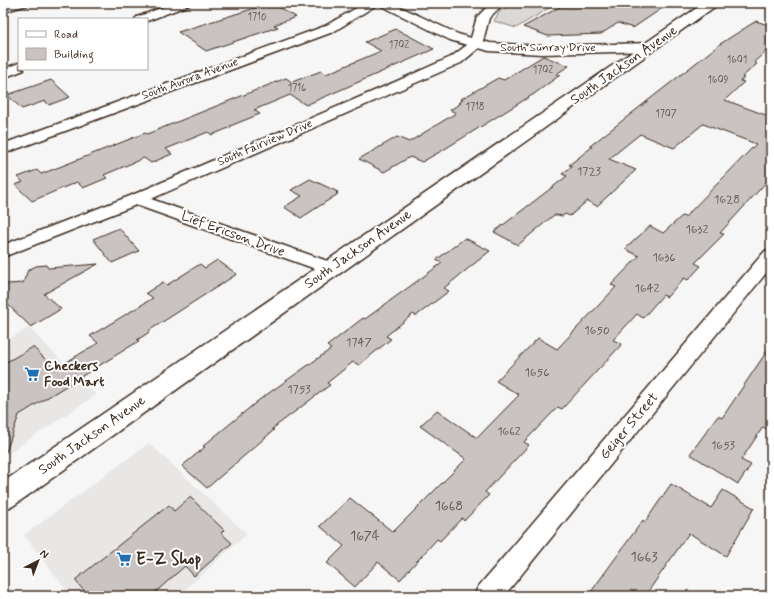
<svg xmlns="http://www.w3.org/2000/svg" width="774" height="599" font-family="Mynerve,sans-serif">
<rect width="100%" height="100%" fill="#f7f6f6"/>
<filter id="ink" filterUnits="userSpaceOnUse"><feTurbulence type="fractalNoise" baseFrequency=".025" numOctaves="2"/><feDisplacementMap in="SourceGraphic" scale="8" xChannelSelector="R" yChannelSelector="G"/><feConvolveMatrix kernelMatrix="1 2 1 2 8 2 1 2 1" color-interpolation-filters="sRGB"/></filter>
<g filter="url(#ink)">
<g fill="#e9e7e6">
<path d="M29 328 96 395 3 457V342Z"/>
<path d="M149 443 247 534 178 596H71L24 535Z"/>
</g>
<path fill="#dbd9d6" stroke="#8b827a" d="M513 3H552L556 4 516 28 494 21 499 12Z"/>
<g fill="#c9c3c1" stroke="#3b2a1e">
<path d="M271 3 296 17 274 25 278 27 206 51 178 32Z"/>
<path d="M567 3H670L633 28 618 23 601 34 548 36 523 27Z"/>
<path d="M756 21 771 26V47L754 62 757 64 742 77 744 78 740 81 744 82 725 100 771 117V177L720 233 724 234 695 263 701 266 688 280 684 278 667 297 663 295 643 318 637 314 613 340 622 344 562 409 558 407 524 442 529 445 485 492 489 495 464 521 462 518 440 541 437 539 400 580 378 562 355 587 327 563 344 546 320 526 350 498 393 532 466 459 420 426 437 410 477 438 519 395 496 381 538 338 557 349 616 287 611 285 639 256 625 249 650 226 663 233 682 216 685 217 756 144 703 124 674 148 640 134 609 159 636 170 597 206 587 201 570 216 565 214 563 216 554 215 518 245 494 232 567 176 562 174 572 166 569 165 592 147 590 146 720 44Z"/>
<path d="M396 29 434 49 306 105 290 95 254 110 260 114 230 126 231 127 212 135 208 132 166 149 172 154 151 163 144 158 104 175 107 178 83 188 77 182 32 201 15 185 23 182 18 177 37 170 41 174 62 166 145 133 147 134 286 78 292 82 321 71 326 74 381 51 365 42Z"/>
<path d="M543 56 569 66 556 74 560 75 534 94 443 150 422 162 410 157 384 172 359 159 397 137 409 142 456 113 450 110 461 103 459 102 463 100 461 99 498 78 504 80Z"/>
<path d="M51 80 70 97 49 105 45 101 22 109 7 95Z"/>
<path d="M310 179 338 192 336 193 338 194 301 218 284 207 302 196 291 190Z"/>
<path d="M119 228 139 251 112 263 93 239Z"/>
<path d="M465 238 490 251 444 288 449 291 416 316 413 314 386 336 391 339 359 365 353 362 327 383 330 385 272 429 274 430 207 488 182 466 205 447 203 446 259 400 331 349 327 346 363 318 365 319 442 263 436 260Z"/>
<path d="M217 260 237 274 150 330 148 333 137 340 139 341 19 415 6 452H3V364L33 347 55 369 98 343 90 336 153 298 146 293 163 282 167 285 200 264 205 268Z"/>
<path d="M98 264 44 294 61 309 31 327 3 300V292L7 284 23 283 28 270 36 266 46 265 48 268Z"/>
<path d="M771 345V432L763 427 741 460 751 465 738 484 690 454 718 416 722 418Z"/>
<path d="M671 484 711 508 723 490 754 508 726 556 689 533 645 596H588L643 520 645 522Z"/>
<path d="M190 497 224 530 221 533 232 543 194 576 185 566 151 596H88L75 580 169 505 174 511Z"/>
</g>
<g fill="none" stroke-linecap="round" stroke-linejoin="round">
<g stroke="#3b2a1e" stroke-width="3">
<g id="minor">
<path d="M11 3H29L27 5 3 12V5Z"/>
<path d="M174 3H191L189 5 147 21V19H135L137 17Z"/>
<path d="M365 3H392L458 34 471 38 477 17 491 3H504L489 18 483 41 490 43 542 46 651 43 657 47 651 51 542 54 489 51 479 48 461 63 151 199 336 264 339 268 336 272 330 274 324 272 136 205 3 257V245L130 196 395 82 451 57 467 45 450 40 378 4 333 32 3 154V144L325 26Z"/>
<path d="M19 63V69L24 70 3 78V69Z"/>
<path d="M771 249V267L504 596H474L478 587 765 251Z"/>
</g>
</g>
<g stroke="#3b2a1e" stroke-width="3">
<path id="primary" d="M704 3H720L13 506 3 509V482Z"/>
</g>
<use href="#minor" fill="#fff" fill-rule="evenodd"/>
<use href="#primary" fill="#fff" fill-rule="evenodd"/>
</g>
</g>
<defs>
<g id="supermarket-bare" transform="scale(1.2)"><path d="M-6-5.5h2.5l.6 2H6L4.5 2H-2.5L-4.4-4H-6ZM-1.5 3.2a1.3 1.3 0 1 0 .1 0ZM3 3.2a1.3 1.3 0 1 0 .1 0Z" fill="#1f6fb2" stroke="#fff" stroke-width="2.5" paint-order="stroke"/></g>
</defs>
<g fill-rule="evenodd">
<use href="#supermarket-bare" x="32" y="374"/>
<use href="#supermarket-bare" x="124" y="559"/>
</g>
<g text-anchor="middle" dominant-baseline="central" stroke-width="4" stroke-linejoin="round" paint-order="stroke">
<g font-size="10" fill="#5e5047">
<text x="257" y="17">1710</text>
<text x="399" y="45">1702</text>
<text x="737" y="60">1601</text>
<text x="543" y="70">1702</text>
<text x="718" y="80">1609</text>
<text x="297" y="88">1716</text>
<text x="475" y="107">1718</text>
<text x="666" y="114">1707</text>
</g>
<g font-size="12" fill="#3b2a1e" stroke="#fff">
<text x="548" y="48">South Sunray Drive</text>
<text transform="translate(190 79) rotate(-20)">South Aurora Avenue</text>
<text transform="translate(265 143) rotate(-23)">South Fairview Drive</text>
</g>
<g font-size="12" fill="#5e5047">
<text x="589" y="172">1723</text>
<text x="727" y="200">1628</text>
<text x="697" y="230">1632</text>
<text x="664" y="258">1636</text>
<text x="647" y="289">1642</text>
<text x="597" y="331">1650</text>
<text x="359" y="343">1747</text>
<text x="537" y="373">1656</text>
<text x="299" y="390">1753</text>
<text x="509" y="432">1662</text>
<text x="723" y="446">1653</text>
</g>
<g font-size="14" fill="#3b2a1e" stroke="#fff">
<text transform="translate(624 65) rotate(-35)">South Jackson Avenue</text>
<text transform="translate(233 234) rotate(20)">Lief Ericson Drive</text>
<text transform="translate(358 249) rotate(-35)">South Jackson Avenue</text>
<text transform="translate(629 426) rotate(-50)">Geiger Street</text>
<text transform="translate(92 435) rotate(-35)">South Jackson Avenue</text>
</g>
<g font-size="14" font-weight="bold" fill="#3b2a1e" stroke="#fff" text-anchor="start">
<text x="44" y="366">Checkers<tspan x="44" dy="16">Food Mart</tspan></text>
</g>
<g font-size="14" fill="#5e5047">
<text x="449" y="506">1668</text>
<text x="365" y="536">1674</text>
<text x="644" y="557">1663</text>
</g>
<g font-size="17" font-weight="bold" fill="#3b2a1e" stroke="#fff" text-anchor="start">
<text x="136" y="559">E-Z Shop</text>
</g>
</g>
<rect width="774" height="599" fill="none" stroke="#fff" stroke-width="16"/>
<rect x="8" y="8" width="758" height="583" fill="none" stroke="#3b2a1e" stroke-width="1.5" filter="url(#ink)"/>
<rect x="18" y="18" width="130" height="52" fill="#ffffff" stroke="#b1aaa5"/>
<rect x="26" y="31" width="20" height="6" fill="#ffffff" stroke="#b1aaa5"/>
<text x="54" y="38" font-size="12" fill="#3b2a1e">Road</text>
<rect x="26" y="48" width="20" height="12" fill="#c9c3c1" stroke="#b1aaa5"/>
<text x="54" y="58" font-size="12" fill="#3b2a1e">Building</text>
<g transform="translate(38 561) rotate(42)" stroke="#ffffff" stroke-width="3" paint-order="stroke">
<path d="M0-3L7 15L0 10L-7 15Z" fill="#3b2a1e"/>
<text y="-6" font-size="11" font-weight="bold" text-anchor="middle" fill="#3b2a1e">N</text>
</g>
</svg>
